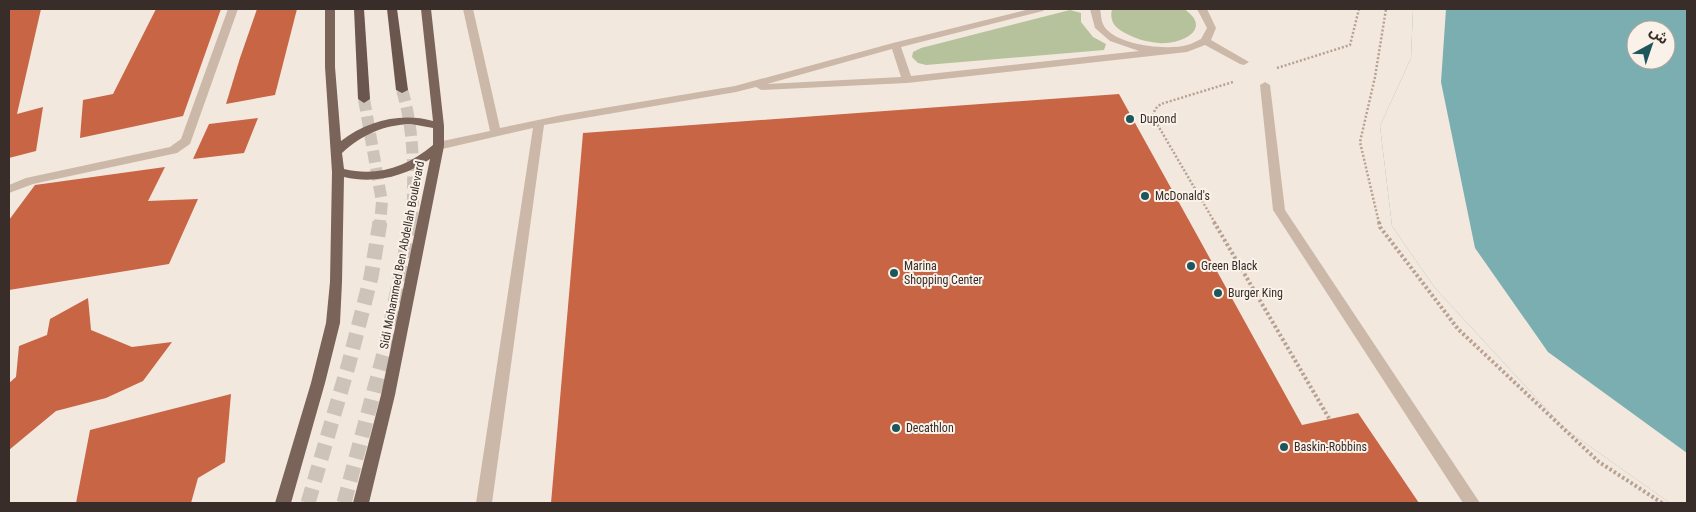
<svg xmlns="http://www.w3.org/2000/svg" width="1696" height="512" font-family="'Roboto Condensed','Noto Sans Arabic',sans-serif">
<rect width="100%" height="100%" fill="#f3e8dd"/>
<g fill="#b6c29c">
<path d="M1112 9H1184C1214 29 1181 45 1159 43 1147 42 1136 39 1125 33 1115 28 1109 21 1112 9Z"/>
<path d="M1070 10 1081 13V22L1093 37 1106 44 1104 50 926 65 918 63 912 57 913 52 921 48Z"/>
</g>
<path fill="#7baeb1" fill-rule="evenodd" d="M1413 9H1687V503H1670L1564 428 1435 288 1392 226 1380 126 1411 58ZM1636 30H1666V60H1636Z"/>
<path fill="#f3e8dd" d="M1413 9H1446L1441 82 1475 248 1548 352 1687 453V503H1670L1564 428 1435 288 1392 226 1380 126 1411 58Z"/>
<g fill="#c86545">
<path d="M9 9H41L17 114 43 107 36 151 9 158Z"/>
<path d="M156 9H221L183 116 80 138 83 100 113 94Z"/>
<path d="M257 9H297L275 95 226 104 240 58Z"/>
<path d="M1119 94 1302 425 1358 413 1419 503H551L583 133Z"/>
<path d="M258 118 244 153 193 159 209 124Z"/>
<path d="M165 167 148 201 198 199 169 264 9 290V220L35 185Z"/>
<path d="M88 298 91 330 132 347 172 342 143 381 106 398 56 411 9 450V383L16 377 19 346 47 335 50 319Z"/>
<path d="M231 394 225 462 198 478 191 503H76L90 430Z"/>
</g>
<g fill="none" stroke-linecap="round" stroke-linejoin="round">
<g stroke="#cec3b9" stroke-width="12" stroke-dasharray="12 5.5" stroke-linecap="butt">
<path d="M402 90C415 132 414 179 412 223"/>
<path d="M364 99 382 202 380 223"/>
</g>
<g stroke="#cec3b9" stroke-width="15" stroke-dasharray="15 8" stroke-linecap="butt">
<path d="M308 503 349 363 371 277 380 222"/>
<path d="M344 503 386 346 412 222"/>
</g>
<g stroke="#b7a292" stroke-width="2.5" stroke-dasharray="2 2" stroke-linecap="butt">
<path d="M1277 68 1350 45 1359 9"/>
<path d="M1215 223 1153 117 1155 109 1161 104 1233 82"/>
<path d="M1379 223 1360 142 1375 77 1386 9"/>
</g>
<g stroke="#b7a292" stroke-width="4" stroke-dasharray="2.5 2.5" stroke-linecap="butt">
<path d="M1214 222 1330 420"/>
<path d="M1379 222 1380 227 1458 329 1599 462 1662 503"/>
</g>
<g fill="#cbb8a8" fill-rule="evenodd">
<path d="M463 9H473L500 128 562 115 735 86 893 43 1030 9H1045L1043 11 901 47 911 76 1139 51 1110 41 1095 28 1090 9H1100C1101 13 1101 20 1103 24 1112 45 1167 51 1187 45 1192 44 1196 41 1201 39L1207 28 1197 9H1207L1216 28 1211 40 1249 62 1244 65 1240 64 1205 45 1187 52 907 83 761 90 756 87 736 92 544 125 492 503H476L533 128 438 150 432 146 438 142 490 131ZM892 49 901 77 767 84Z"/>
<path d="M1265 82 1270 85 1285 210 1480 503H1463L1273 210 1260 85Z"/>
</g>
<path fill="#cbb8a8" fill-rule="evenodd" d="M228 9H238L190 144 177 153 33 184 9 193V185L26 178 170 147 181 139Z"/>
<path fill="#7a6459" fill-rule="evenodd" d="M325 9H335V67L341 141C367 121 401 112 433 121L421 9H431L444 126V146L395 395 369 503H353L381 395 430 159C404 177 374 184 344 177L342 282 340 323 325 383 291 503H275L311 383 326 323 330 282 332 172 325 67ZM411 124 433 128V145C407 167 377 177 344 169L342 153C363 134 384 125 411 124Z"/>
<g fill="#6a564c" fill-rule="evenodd">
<path d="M354 9H364L370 99 364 103 358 99Z"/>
<path d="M387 9H397L408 90 402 93 396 90Z"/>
</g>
</g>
<g fill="#1d565b" stroke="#faf2e9" stroke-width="2">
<circle cx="1130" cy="119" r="5"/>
<circle cx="1145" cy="196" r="5"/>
<circle cx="1191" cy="266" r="5"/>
<circle cx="894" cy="273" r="5"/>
<circle cx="1218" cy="293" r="5"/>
<circle cx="896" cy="428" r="5"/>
<circle cx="1284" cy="447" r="5"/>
</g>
<g text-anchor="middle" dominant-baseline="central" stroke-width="4" stroke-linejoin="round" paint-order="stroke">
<g font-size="12" fill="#382d29" stroke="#faf2e9" text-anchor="start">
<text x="1140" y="119">Dupond</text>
<text x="1155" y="196">McDonald's</text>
<text x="904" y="266">Marina<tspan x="904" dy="14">Shopping Center</tspan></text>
<text x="1201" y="266">Green Black</text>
<text x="1228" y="293">Burger King</text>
<text x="906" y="428">Decathlon</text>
<text x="1294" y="447">Baskin-Robbins</text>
</g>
<g font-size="12" fill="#382d29" stroke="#faf2e9">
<text transform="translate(402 255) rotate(-79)">Sidi Mohammed Ben Abdellah Boulevard</text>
</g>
</g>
<rect width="1696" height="512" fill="none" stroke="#382d29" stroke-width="20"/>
<g transform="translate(1651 45) rotate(40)"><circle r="24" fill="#faf2e9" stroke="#aca39c"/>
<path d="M0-4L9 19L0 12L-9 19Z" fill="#1d565b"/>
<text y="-8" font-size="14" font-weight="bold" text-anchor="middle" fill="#382d29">ش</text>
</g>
</svg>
